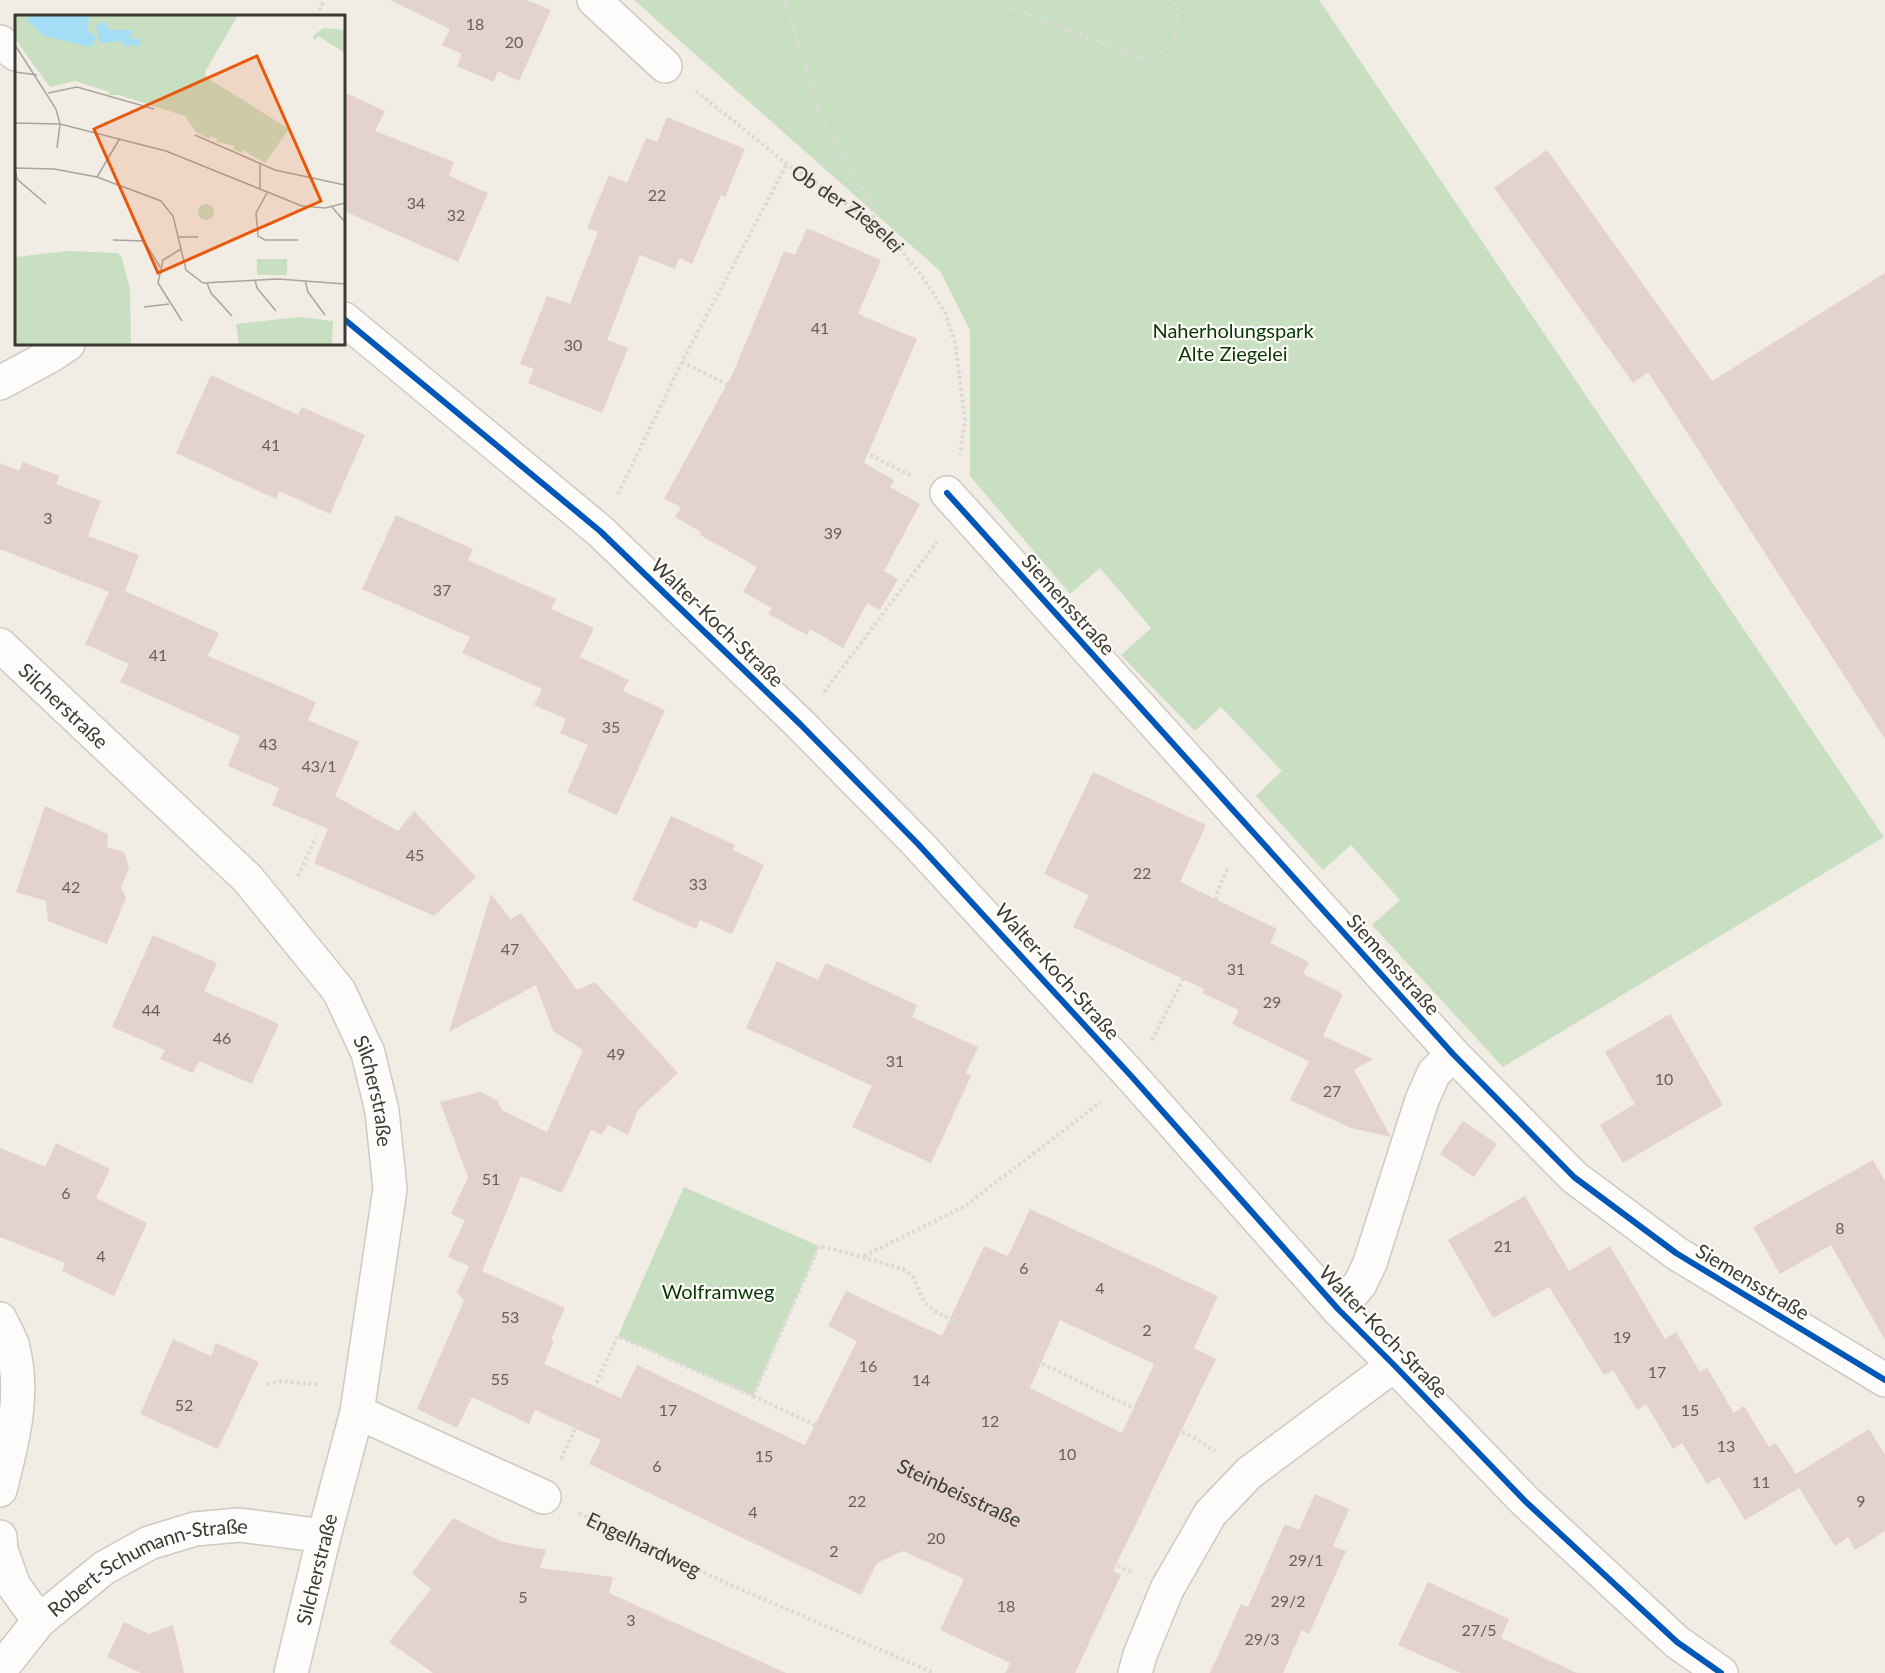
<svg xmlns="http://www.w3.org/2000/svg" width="1885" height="1673" font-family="Lato,sans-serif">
<rect width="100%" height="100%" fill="#f1ede4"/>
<g fill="#c9dfc1">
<path d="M634 0H1319L1884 837 1503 1067 1372 925 1400 900 1351 845 1323 870 1256 796 1282 771 1221 707 1195 731 1121 655 1151 628 1100 568 1070 594 970 476V330L940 271Z"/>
<path d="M684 1187 819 1246 753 1396 618 1336Z"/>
</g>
<g fill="#e4d3cc" fill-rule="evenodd">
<path d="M390 0H527L551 10 519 81 498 71 494 82 457 66 462 54 442 45 450 29Z"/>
<path d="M344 92 385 111 375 131 454 162 449 176 488 193 458 262 344 211Z"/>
<path d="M667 117 745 149 725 197 721 195 692 264 679 258 675 269 640 255 607 340 628 348 602 413 528 383 534 369 520 364 547 296 570 304 598 232 587 228 609 175 627 183 646 138 657 142Z"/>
<path d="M1547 150 1712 381 1885 273V739L1648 372 1633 383 1494 188Z"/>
<path d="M807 228 881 260 858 314 917 339 864 463 894 480 890 487 920 504 884 571 898 579 880 610 867 603 843 648 810 629 807 635 768 614 772 608 743 592 757 567 700 535 701 532 675 517 681 507 664 499 733 373 784 251 795 255Z"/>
<path d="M211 375 298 415 302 407 365 435 330 514 279 491 276 499 176 453Z"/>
<path d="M23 462 59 476 56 484 101 501 88 536 139 555 125 591 219 633 208 656 316 702 308 720 359 742 335 796 398 831 414 811 476 877 434 916 314 863 328 829 272 805 279 788 228 766 240 736 120 682 129 664 85 644 109 592 0 549V463L19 471Z"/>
<path d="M396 515 473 549 468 560 556 599 551 609 594 628 580 657 629 680 623 691 665 710 617 815 567 792 588 745 560 733 566 719 534 705 542 689 462 653 470 637 362 589Z"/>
<path d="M1093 772 1206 825 1180 882 1277 929 1270 943 1309 962 1303 974 1343 994 1323 1036 1373 1059 1354 1070 1391 1137 1351 1128 1290 1100 1309 1061 1232 1024 1239 1010 1202 993 1204 989 1073 927 1089 895 1044 874Z"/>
<path d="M45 806 108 834 107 847 124 852 129 867 121 888 126 898 107 944 48 921 46 901 16 892Z"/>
<path d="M671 816 735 845 733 850 764 865 732 934 700 920 696 929 632 900Z"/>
<path d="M491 894 511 920V919L521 913 577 990 595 982 678 1073 638 1110 628 1135 608 1125 602 1135 591 1130 562 1193 521 1176 482 1271 565 1308 551 1340 554 1341 544 1364 621 1398 637 1365 805 1445 857 1341 828 1326 846 1291 942 1336 984 1246 1008 1256 1030 1209 1218 1296 1194 1348 1216 1359 1113 1571 1121 1575 1075 1673H1005L1010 1663 940 1630 964 1579 903 1551 877 1563 861 1595 589 1464 601 1440 535 1410 529 1424 472 1397 457 1428 417 1409 464 1301 457 1292 469 1266 448 1257 465 1220 451 1214 468 1177 440 1102 480 1092 497 1100 502 1110 547 1132 583 1050 553 1031 536 985 449 1032ZM1060 1320 1154 1364 1122 1433 1030 1388Z"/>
<path d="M153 935 217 963 204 991 279 1024 252 1084 199 1061 193 1073 160 1059 165 1050 112 1027Z"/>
<path d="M777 961 818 980 826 963 917 1005 912 1017 978 1047 966 1073 971 1076 931 1163 852 1127 872 1086 746 1028Z"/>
<path d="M1670 1014 1723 1105 1623 1163 1600 1125 1635 1104 1605 1052Z"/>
<path d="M1463 1121 1497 1144 1474 1177 1440 1154Z"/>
<path d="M56 1143 110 1169 96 1198 147 1223 114 1296 62 1271 65 1263 0 1237V1148L45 1167Z"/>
<path d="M1873 1160 1885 1181V1340L1831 1245 1780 1274 1753 1227Z"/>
<path d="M1525 1196 1569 1271 1610 1246 1665 1339 1676 1332 1700 1372 1707 1368 1734 1413 1744 1406 1769 1447 1776 1443 1796 1474 1869 1429 1885 1455V1531L1855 1550 1848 1537 1835 1546 1799 1488 1745 1520 1719 1477 1707 1484 1682 1443 1673 1449 1646 1404 1637 1410 1613 1370 1604 1375 1549 1287 1493 1318 1448 1240Z"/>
<path d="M173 1339 211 1356 216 1343 259 1362 218 1449 140 1414Z"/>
<path d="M1315 1494 1349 1509 1333 1546 1346 1551 1309 1634 1302 1630 1283 1673H1210L1241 1604 1248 1607 1285 1524 1299 1530Z"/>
<path d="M453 1518 503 1542 546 1550 540 1568 613 1577 609 1593 786 1673H433L389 1642 431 1589 412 1573Z"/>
<path d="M1428 1582 1509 1619 1501 1638 1577 1673H1461L1398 1645Z"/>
<path d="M124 1622 149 1634 173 1625 184 1673H141L107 1657Z"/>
</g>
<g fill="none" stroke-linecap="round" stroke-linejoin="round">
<g stroke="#cdcac2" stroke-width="36">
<g id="minor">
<path d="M594 0 665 66"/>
<path d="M0 42 16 54"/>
<path d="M344 319 600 531 800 724 918 844 1133 1078 1338 1309 1394 1365 1525 1501 1677 1642 1721 1673"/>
<path d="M0 383 50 356 68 344"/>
<path d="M947 493 1453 1054 1574 1177 1676 1253 1885 1380"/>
<path id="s4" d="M0 645 248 879 339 991 368 1053 382 1111 390 1189 357 1412 324 1536 291 1673"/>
<path d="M1338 1309 1360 1284 1370 1263 1422 1100 1434 1073 1453 1054"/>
<path d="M0 1319C4 1328 11 1338 13 1348 25 1396 12 1443 0 1490"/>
<path d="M357 1412 544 1497"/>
<path d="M0 1537 1 1550 14 1586 39 1621"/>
<path id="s5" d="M0 1670 39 1621 104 1568 149 1543 195 1529 239 1525 324 1536"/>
<path d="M1135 1673 1140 1655 1167 1589 1210 1514 1249 1473 1394 1365"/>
</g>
</g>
<g stroke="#dcdad7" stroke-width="4" stroke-dasharray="3 3" stroke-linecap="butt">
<path d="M785 0 821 117 872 206 875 223"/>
<path d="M997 0 1004 5 1151 62 1176 38 1177 8 1172 0"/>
<path d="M317 16 324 0"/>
<path id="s1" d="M696 91 787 164 875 223 897 245 923 278 945 312 955 343 965 419 960 455"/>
<path d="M682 362 912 476"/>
<path d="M618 494 682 362 787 164"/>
<path d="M824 692 937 542"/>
<path d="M298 876 316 837"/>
<path d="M1152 1040 1217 913 1216 895 1228 867"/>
<path d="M864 1256 965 1206 1101 1102"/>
<path d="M267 1384 282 1381 320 1385"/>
<path id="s2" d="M753 1396 1131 1572"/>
<path d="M561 1459 618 1336 753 1396 819 1246 863 1257 905 1270 913 1277 925 1303 938 1313 1193 1437 1215 1451"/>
<path id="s3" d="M579 1513 724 1582 934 1673"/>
</g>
<use href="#minor" stroke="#fdfcfb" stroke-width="33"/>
<g stroke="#fffdfa" stroke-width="10">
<g id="cycleway">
<path d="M344 319 600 531 800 724 918 844 1133 1078 1338 1309 1394 1365 1525 1501 1677 1642 1721 1673"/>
<path d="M947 493 1453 1054 1574 1177 1676 1253 1885 1380"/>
</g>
</g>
<use href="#cycleway" stroke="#0057b8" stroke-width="6"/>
</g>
<g text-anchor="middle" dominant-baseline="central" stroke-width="4.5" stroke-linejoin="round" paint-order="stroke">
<g font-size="16" fill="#666059">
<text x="475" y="23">18</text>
<text x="514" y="41">20</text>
<text x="657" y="194">22</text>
<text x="416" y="202">34</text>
<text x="456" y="214">32</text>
<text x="820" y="327">41</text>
<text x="573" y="344">30</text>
<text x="271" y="444">41</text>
<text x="48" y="517">3</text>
<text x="833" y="532">39</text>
<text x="442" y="589">37</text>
<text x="158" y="654">41</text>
<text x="611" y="726">35</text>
<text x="268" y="743">43</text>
<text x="319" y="765">43/1</text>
<text x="415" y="854">45</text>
<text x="1142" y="872">22</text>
<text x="698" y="883">33</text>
<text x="71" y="886">42</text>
<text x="510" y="948">47</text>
<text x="1236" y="968">31</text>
<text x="1272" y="1001">29</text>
<text x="151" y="1009">44</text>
<text x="222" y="1037">46</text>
<text x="616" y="1053">49</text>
<text x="895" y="1060">31</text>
<text x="1664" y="1078">10</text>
<text x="1332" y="1090">27</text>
<text x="491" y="1178">51</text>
<text x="66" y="1192">6</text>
<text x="1840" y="1227">8</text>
<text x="1503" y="1245">21</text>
<text x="101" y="1255">4</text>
<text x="1024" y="1267">6</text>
<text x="1100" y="1287">4</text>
<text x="510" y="1316">53</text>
<text x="1147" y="1329">2</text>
<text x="1622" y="1336">19</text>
<text x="868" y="1365">16</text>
<text x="1657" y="1371">17</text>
<text x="500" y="1378">55</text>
<text x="921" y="1379">14</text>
<text x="184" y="1404">52</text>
<text x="668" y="1409">17</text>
<text x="1690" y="1409">15</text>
<text x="990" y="1420">12</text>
<text x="1726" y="1445">13</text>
<text x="1067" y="1453">10</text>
<text x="764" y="1455">15</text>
<text x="657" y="1465">6</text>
<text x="1761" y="1481">11</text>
<text x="857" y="1500">22</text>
<text x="1861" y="1500">9</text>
<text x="753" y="1511">4</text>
<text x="936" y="1537">20</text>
<text x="834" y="1550">2</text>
<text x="1306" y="1559">29/1</text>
<text x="523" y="1596">5</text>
<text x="1288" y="1600">29/2</text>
<text x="1006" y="1605">18</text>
<text x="631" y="1619">3</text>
<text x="1479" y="1629">27/5</text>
<text x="1262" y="1638">29/3</text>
</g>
<g font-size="20" fill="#3c3a33" stroke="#fffdfa">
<text stroke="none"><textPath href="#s1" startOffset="192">Ob der Ziegelei</textPath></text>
<text transform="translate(1069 604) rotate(48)">Siemensstraße</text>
<text transform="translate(718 622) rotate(44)">Walter-Koch-Straße</text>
<text stroke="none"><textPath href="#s4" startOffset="88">Silcherstraße</textPath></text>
<text transform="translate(1394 964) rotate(48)">Siemensstraße</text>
<text transform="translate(1058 971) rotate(48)">Walter-Koch-Straße</text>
<text stroke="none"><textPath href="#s4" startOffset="592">Silcherstraße</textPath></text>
<text transform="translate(1753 1281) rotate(31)">Siemensstraße</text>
<text transform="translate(1384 1331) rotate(46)">Walter-Koch-Straße</text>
<text stroke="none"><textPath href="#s2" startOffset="228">Steinbeisstraße</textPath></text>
<text stroke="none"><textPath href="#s3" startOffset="72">Engelhardweg</textPath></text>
<text transform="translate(316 1569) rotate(-76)">Silcherstraße</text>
<text stroke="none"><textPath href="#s5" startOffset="188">Robert-Schumann-Straße</textPath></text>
</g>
<g font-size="20" fill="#073806" stroke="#fffdfa">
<text x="1233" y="330">Naherholungspark<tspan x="1233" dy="23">Alte Ziegelei</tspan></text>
<text x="718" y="1291">Wolframweg</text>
</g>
</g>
<g transform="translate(15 15)">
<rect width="330" height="330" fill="#f1ede4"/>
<path d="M0 0H223L190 57 191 62 274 114 250 148 228 135 226 138 218 134 219 131 201 127 202 124 196 121 194 124 181 117 170 101 104 80H93L94 77 60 66 35 72 0 24ZM308 13 330 15V38L303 21 301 25 297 22ZM183 197a8 8 0 1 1 16 0a8 8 0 1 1-16 0ZM52 236 103 238 107 243 115 274 116 330H0V242ZM242 244H272V260H242ZM284 302 318 306 317 330H224L221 309Z" fill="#c9dfc1"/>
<path d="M75 0 72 14 81 22 76 32 29 21 13 6 14 0ZM89 6 95 15H117L115 24H126L124 32 116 29 112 33 105 26 85 28 81 11Z" fill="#a4def6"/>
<path fill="none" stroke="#a9a59d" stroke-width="1.5" d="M0 30 41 94 45 109 42 133M0 57 22 60M33 78 62 72 139 94M0 108 45 109 151 136 287 191 310 193 330 188M180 120 260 155 330 170M82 162 105 123M245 175V149M252 178 241 198 243 221 250 225H283M31 189 2 164 0 153 39 154 82 162 146 186 158 201 171 255 188 268 263 264 330 269M317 192 330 207M164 222H183M98 225 129 226 145 252M166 234 148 245 143 268 167 306M240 265 242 273 261 296M290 265 293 277 310 300M192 268 196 278 217 301M129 292 154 289"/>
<path fill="#e8590c" fill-opacity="0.15" stroke="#e8590c" stroke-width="3" d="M242 41 306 186 143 258 79 114Z"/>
<rect width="330" height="330" fill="none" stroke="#3c3a33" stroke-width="3"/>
</g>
</svg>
